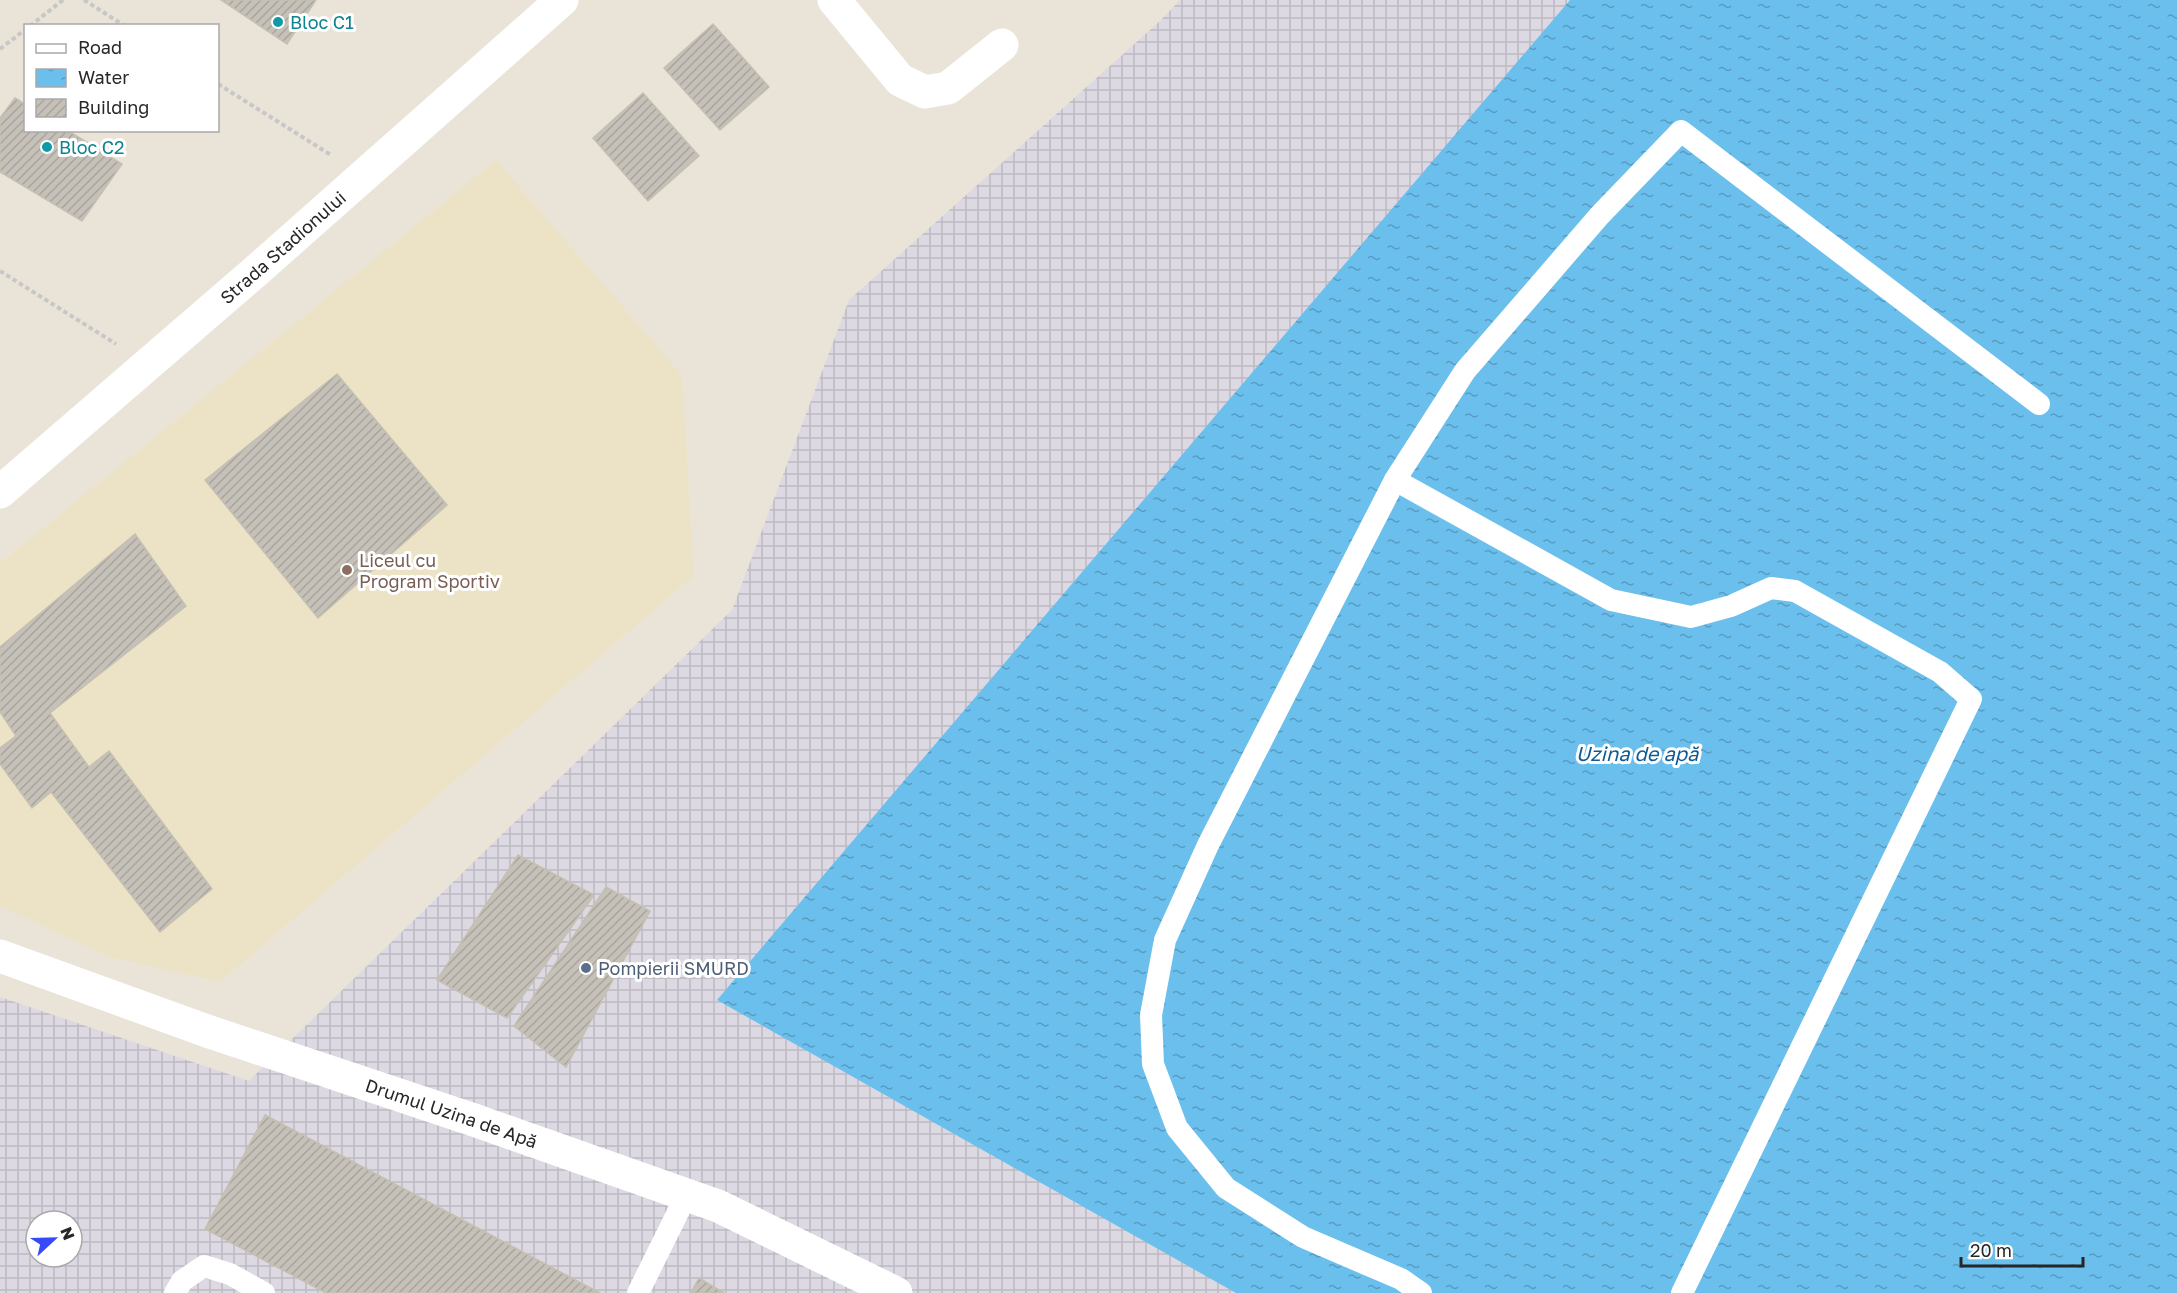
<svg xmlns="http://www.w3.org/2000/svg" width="2177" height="1293" font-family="'Golos Text',sans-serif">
<defs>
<pattern id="industrial-grid" width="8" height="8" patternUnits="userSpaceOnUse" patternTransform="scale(1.5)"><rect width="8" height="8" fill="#dcd9e2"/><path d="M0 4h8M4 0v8" fill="none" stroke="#bdbac2"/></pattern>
<pattern id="water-ripples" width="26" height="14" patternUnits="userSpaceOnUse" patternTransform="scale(1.5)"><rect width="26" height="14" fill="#6abfed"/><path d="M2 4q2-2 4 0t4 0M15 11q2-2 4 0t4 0" fill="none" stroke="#579bc0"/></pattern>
<pattern id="building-hatch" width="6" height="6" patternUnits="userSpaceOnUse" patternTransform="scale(1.5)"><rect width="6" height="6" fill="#c5c0b8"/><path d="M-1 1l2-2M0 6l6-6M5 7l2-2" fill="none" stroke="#a9a59e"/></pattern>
</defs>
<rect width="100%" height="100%" fill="#eae4d8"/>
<path fill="url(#industrial-grid)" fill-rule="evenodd" d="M1180 0H2177V1293H0V997L249 1081 732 610 849 300 1160 21ZM36 1221H72V1257H36Z"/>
<path fill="#ece3c7" d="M496 160 682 375 694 576 220 982 109 957 0 906V563Z"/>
<path fill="url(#water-ripples)" d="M1570 0H2177V1293H1236L717 1000Z"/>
<g fill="url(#building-hatch)" stroke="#c5c0b2" stroke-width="1.5">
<path d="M221 0H316L287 44Z"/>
<path d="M713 24 769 87 720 130 664 68Z"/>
<path d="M643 93 699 156 648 201 593 138Z"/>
<path d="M15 98 26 105V130H67L122 164 82 221 0 172V118Z"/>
<path d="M337 374 447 505 318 618 205 480Z"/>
<path d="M135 534 186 606 50 713 89 767 109 751 212 889 160 932 51 792 32 808 0 764V748L16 736 0 712V647Z"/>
<path d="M518 855 594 895 507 1018 437 980Z"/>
<path d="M606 887 650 911 566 1067 514 1026Z"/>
<path d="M265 1115 600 1293H326L205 1229Z"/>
<path d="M699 1278 724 1293H691Z"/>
</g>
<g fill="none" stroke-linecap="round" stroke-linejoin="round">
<g stroke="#c7c7c7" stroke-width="4" stroke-dasharray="4.5 3" stroke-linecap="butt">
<path d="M84 0 125 26"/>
<path d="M30 26 63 0"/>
<path d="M0 49 26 29"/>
<path d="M218 84 331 155"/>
<path d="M0 271 116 344"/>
</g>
<g stroke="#fff" stroke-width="22">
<path d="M1395 480 1611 600 1691 617 1731 606 1771 588 1795 591 1940 672 1971 699 1682 1293"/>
<path d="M175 1293 182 1281 204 1266 230 1274 264 1293"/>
<path d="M638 1293 687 1194"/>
<path d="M1421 1293 1401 1279 1303 1237 1226 1188 1177 1128 1153 1064 1151 1015 1165 940 1208 845 1395 480 1465 371 1600 215 1681 131 2039 404"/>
</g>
<path stroke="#fff" stroke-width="33" d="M834 0 900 80 925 92 948 88 1002 45"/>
<g stroke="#fff" stroke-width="33">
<path id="s1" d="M0 492 256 271 562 0"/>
<path id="s2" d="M0 956 207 1031 474 1120 718 1206 896 1293"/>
</g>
</g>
<g fill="#0f9aa8" stroke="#fff" stroke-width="2">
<circle cx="278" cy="22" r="6"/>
<circle cx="47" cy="147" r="6"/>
</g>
<circle fill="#8d6e63" stroke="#fff" stroke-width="2" cx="347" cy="570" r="6"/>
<circle fill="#5c6f8a" stroke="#fff" stroke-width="2" cx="586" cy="968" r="6"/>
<g text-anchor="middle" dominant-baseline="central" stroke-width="6" stroke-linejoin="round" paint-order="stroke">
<g font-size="18" fill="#0d838f" stroke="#fff" text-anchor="start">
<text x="290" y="22">Bloc C1</text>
<text x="59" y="147">Bloc C2</text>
</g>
<g font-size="18" fill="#272727" stroke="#fff">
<text stroke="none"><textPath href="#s1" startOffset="374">Strada Stadionului</textPath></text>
<text stroke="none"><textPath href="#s2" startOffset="478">Drumul Uzina de Apă</textPath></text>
</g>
<g font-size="18" fill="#785e54" stroke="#fff" text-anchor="start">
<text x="359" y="560">Liceul cu<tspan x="359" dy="21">Program Sportiv</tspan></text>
</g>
<g font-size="18" fill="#4e5e75" stroke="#fff" text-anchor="start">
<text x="598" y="968">Pompierii SMURD</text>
</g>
<g font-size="20" font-style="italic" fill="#0e5a94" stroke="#fff">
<text x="1637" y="753">Uzina de apă</text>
</g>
</g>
<rect x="24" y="24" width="195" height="108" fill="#ffffff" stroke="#a9a9a9" stroke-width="1.5"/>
<rect x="36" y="44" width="30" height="9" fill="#ffffff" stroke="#a9a9a9" stroke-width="1.5"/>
<text x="78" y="54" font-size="18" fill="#272727">Road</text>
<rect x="36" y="69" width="30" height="18" fill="url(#water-ripples)" stroke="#a9a9a9" stroke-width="1.5"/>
<text x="78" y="84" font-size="18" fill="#272727">Water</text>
<rect x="36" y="99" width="30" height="18" fill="url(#building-hatch)" stroke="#a9a9a9" stroke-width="1.5"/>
<text x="78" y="114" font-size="18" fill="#272727">Building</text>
<g transform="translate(54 1239) rotate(68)"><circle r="28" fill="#ffffff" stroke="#a9a9a9" stroke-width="1.5"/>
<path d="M0-4.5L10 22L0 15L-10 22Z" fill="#374af8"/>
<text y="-9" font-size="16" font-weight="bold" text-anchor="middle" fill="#272727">N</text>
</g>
<path d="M1961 1257v9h122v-9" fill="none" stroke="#272727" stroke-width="3"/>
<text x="1970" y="1257" font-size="18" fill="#272727" stroke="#ffffff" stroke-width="4.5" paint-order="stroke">20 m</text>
</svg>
